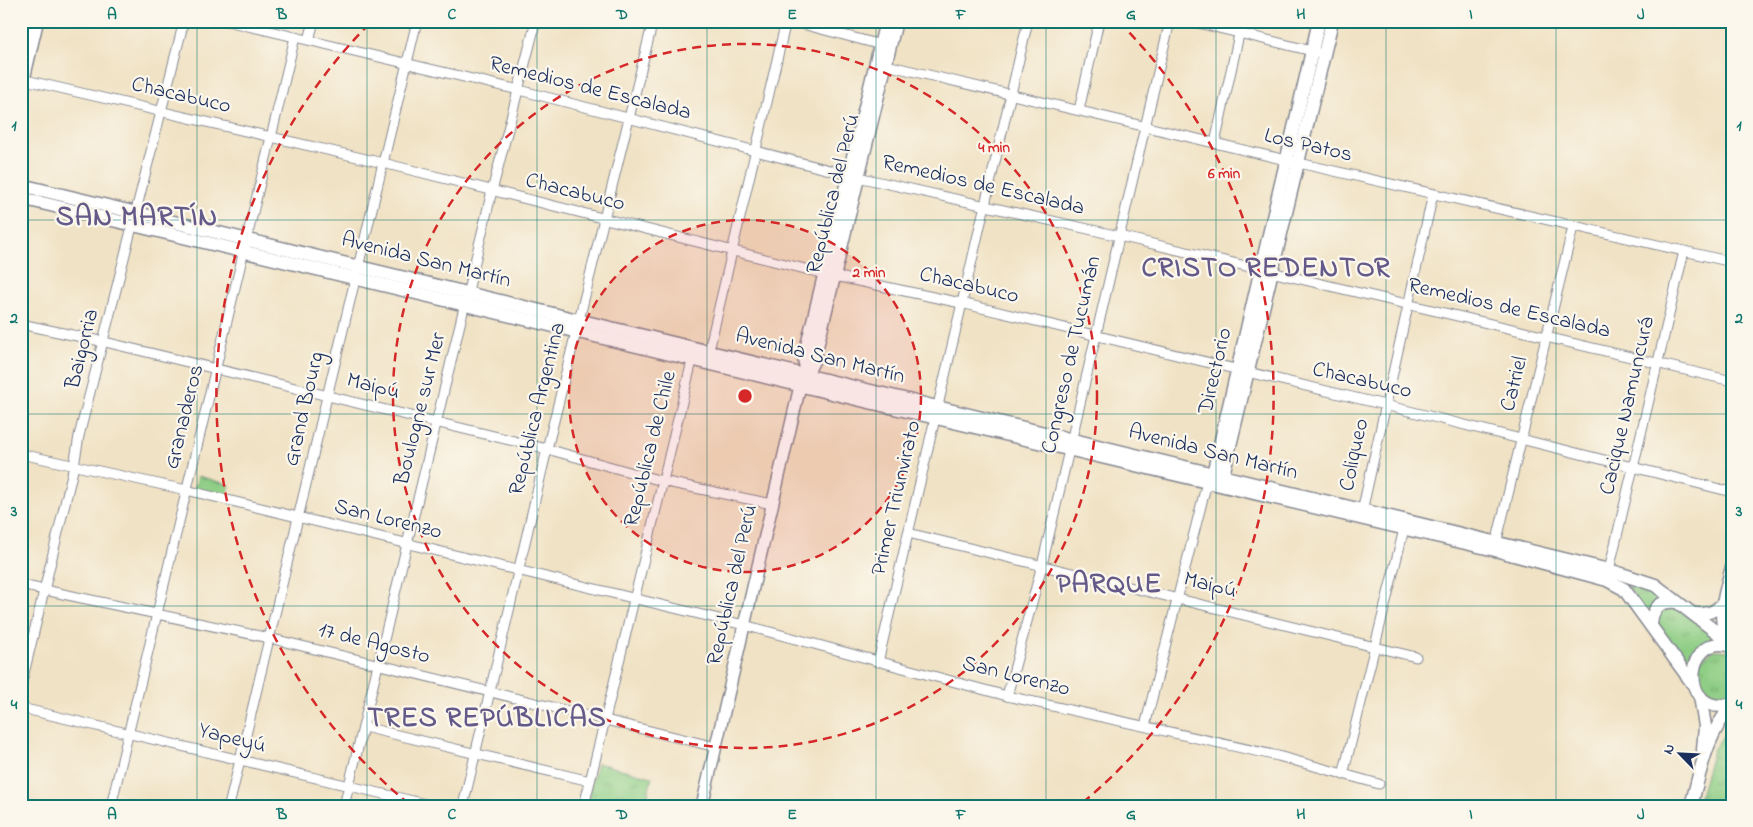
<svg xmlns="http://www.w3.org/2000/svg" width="1753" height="827" font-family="'Indie Flower',sans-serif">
<defs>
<pattern id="grass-tufts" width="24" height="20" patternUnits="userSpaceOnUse" patternTransform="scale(1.25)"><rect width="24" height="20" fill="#8ecd84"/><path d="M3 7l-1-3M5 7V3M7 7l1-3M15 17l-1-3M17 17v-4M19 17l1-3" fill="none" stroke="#7ab074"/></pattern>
</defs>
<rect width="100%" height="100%" fill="#fbf7ec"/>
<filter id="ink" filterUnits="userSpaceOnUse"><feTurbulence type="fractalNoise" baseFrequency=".02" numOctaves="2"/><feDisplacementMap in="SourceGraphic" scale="10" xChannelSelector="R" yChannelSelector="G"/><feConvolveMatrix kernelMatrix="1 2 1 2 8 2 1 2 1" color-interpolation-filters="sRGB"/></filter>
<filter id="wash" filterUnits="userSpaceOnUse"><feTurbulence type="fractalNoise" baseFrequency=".0096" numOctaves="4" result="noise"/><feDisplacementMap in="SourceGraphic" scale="20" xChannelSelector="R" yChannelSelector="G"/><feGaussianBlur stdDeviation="1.12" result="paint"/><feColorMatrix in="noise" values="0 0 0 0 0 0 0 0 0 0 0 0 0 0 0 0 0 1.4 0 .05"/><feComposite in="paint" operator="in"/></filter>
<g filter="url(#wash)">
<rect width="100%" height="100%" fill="#f0e2c4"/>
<g fill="url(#grass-tufts)" stroke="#547e71">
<path d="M198 476 230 485 226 499 194 491Z"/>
<path d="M1628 583H1632L1665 597 1648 615 1628 587Z"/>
<path d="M1732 594V634L1727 620Z"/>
<path d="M1673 605 1720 640 1688 672 1657 627 1656 614Z"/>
<path d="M1714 650 1732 651V700C1700 701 1696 690 1700 661Z"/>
<path d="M1732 723V805L1699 799 1713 750Z"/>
<path d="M597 763 652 777 645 806 586 805Z"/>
</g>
</g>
<g filter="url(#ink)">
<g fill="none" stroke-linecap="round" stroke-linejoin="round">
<g stroke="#868891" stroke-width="11">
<g id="minor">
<path d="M227 21 519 90 849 175 1119 236 1732 381"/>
<path d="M791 21 885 46"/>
<path d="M1190 21 1316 52"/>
<path d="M309 40 314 21"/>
<path d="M882 64 1286 160 1732 262"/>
<path d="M21 79 383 163 825 274 961 303 1385 405 1732 492"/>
<path d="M1079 110 1099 21"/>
<path d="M1215 143 1242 21"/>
<path d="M21 324 105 342 547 449 662 481 772 504"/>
<path d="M21 454 186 490 744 625 1007 696 1278 756 1379 784"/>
<path d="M1361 516 1433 194"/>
<path d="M908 533 1416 657"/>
<path d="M1495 548 1573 227"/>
<path d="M1609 570 1684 251"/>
<path d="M21 585 269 638 716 747"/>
<path d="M878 662 1028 21"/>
<path d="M21 686 74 466 79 436 184 21"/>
<path d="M1007 696 1042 565 1170 21"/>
<path d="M21 708 434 806"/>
<path d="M1145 726 1207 482"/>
<path d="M364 727 590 781"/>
<path d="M1343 775 1404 529"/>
<path d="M111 806 295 37"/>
<path d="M229 806 417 21"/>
<path d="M344 806 492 191 536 21"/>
<path d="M463 806 547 449 653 21"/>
<path d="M584 806 692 361 709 350 786 21"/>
</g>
</g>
<g stroke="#868891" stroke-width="14">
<g id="tertiary">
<path d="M1692 613C1706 615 1715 613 1724 601"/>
<path d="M1727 641C1715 617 1726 589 1732 565"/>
<path d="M702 806 800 386"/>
</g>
</g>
<g stroke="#868891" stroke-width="15">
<g id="secondary">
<path d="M21 41 26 21"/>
<path d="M21 90 37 21"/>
<path d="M21 185 1609 570 1655 585 1732 644"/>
<path d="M21 198C512 315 1003 436 1495 550L1607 580 1624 589 1693 684"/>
<path d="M807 374 804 358 886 21"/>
<path d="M803 381 814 359 896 21"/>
<path d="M1209 480 1213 474 1319 21"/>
<path d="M1221 483 1332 21"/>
<path d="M1651 625C1652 608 1660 600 1677 602"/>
<path d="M1732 646C1683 630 1678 719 1732 704"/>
<path d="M1700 696 1705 726 1703 750"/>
<path d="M1691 806C1700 772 1707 733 1732 706"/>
</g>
</g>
<use href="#minor" stroke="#fff" stroke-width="9"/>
<use href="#tertiary" stroke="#fff" stroke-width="11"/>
<use href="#secondary" stroke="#fff" stroke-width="12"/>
</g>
</g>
<path fill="none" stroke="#0f766e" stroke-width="1" stroke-opacity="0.55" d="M197 21V806M367 21V806M537 21V806M707 21V806M876 21V806M1046 21V806M1216 21V806M1386 21V806M1556 21V806M21 220H1732M21 414H1732M21 606H1732"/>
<circle cx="745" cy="396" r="176" fill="#d62828" fill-opacity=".12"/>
<g fill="none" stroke="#d62828" stroke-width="2.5" stroke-dasharray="9 6">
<circle cx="745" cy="396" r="176"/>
<circle cx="745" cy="396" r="352"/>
<path d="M409 804A529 529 0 0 1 371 22M1119 22A529 529 0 0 1 1081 804"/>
</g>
<g text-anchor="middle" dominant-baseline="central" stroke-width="4.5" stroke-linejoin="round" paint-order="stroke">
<g font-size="22" fill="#1b2f5e" stroke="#fbf7ec">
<text transform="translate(590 89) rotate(14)">Remedios de Escalada</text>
<text transform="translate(181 96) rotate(13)">Chacabuco</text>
<text transform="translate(1308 146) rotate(13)">Los Patos</text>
<text transform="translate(983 186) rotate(13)">Remedios de Escalada</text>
<text transform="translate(575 193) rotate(14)">Chacabuco</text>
<text transform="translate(834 194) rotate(-76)">República del Perú</text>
<text transform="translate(426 261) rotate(14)">Avenida San Martín</text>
<text transform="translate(969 286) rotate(13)">Chacabuco</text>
<text transform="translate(1509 309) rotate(13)">Remedios de Escalada</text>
<text transform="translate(83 349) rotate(-76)">Baigorria</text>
<text transform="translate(1072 355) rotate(-77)">Congreso de Tucumán</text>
<text transform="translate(820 357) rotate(14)">Avenida San Martín</text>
<text transform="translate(1216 371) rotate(-77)">Directorio</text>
<text transform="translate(1362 381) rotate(13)">Chacabuco</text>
<text transform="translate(1515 384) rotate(-76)">Catriel</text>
<text transform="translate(373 387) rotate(14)">Maipú</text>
<text transform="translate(1628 406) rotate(-77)">Cacique Namuncurá</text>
<text transform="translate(305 409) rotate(-77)">Grand Bourg</text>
<text transform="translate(421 409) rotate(-76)">Boulogne sur Mer</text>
<text transform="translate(538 409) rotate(-76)">República Argentina</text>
<text transform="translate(185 417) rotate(-76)">Granaderos</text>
<text transform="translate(651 449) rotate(-76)">República de Chile</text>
<text transform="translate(1213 453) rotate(14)">Avenida San Martín</text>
<text transform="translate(1355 455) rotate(-78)">Coliqueo</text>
<text transform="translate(897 498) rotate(-77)">Primer Triunvirato</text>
<text transform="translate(388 520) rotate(14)">San Lorenzo</text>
<text transform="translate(733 585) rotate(-77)">República del Perú</text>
<text transform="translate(1210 586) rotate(14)">Maipú</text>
<text transform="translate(374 644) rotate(14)">17 de Agosto</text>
<text transform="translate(1016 677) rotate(14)">San Lorenzo</text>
<text transform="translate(232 739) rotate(14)">Yapeyú</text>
</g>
<g font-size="28" font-weight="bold" letter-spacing="1" fill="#645a8a" stroke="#fbf7ec">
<text x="137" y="218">SAN MARTÍN</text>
<text x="1266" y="269">CRISTO REDENTOR</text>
<text x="1109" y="585">PARQUE</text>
<text x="487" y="719">TRES REPÚBLICAS</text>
</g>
</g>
<circle cx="745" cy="396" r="8" fill="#d62828" stroke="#fbf7ec" stroke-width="2.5"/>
<g font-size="15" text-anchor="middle" font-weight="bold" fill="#d62828" stroke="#fbf7ec" stroke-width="4.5" stroke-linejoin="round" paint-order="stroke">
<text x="994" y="152">4 min</text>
<text x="1224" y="178">6 min</text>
<text x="869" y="277">2 min</text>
</g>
<rect width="1753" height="827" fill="none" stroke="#fbf7ec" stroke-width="55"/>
<g transform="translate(1680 754) rotate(294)" stroke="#fbf7ec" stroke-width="4" paint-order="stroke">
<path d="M0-4L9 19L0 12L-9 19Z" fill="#1b2f5e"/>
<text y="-8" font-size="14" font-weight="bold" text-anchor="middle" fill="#1b2f5e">N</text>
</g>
<rect x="28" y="28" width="1698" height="772" fill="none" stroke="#0f766e" stroke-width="2"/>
<g font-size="16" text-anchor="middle" font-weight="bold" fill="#0f766e">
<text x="112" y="19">A</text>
<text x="282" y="19">B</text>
<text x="452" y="19">C</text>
<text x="622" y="19">D</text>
<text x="792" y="19">E</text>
<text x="961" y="19">F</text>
<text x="1131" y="19">G</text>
<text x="1301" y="19">H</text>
<text x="1471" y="19">I</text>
<text x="1641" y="19">J</text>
<text x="14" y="130">1</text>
<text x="1739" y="130">1</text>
<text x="14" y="323">2</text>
<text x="1739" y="323">2</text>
<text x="14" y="516">3</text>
<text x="1739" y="516">3</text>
<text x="14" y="709">4</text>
<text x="1739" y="709">4</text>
<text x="112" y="819">A</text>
<text x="282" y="819">B</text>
<text x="452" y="819">C</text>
<text x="622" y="819">D</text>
<text x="792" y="819">E</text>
<text x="961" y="819">F</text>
<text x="1131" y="819">G</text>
<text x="1301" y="819">H</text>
<text x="1471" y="819">I</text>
<text x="1641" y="819">J</text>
</g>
</svg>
